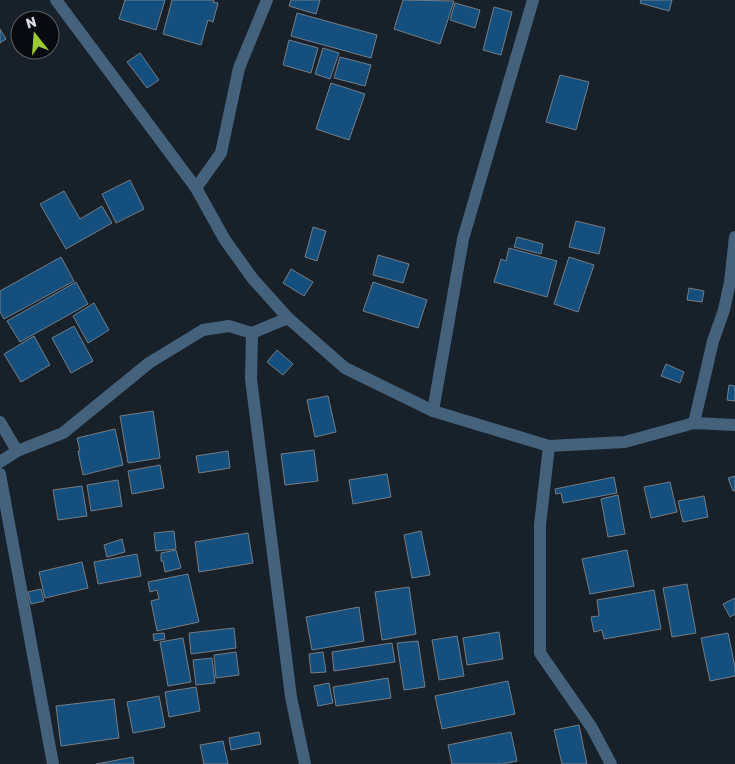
<svg xmlns="http://www.w3.org/2000/svg" width="735" height="764" font-family="Rubik,sans-serif">
<rect width="100%" height="100%" fill="#182129"/>
<g fill="#144f7d" stroke="#737e88">
<path d="M125 0H165L156 30 119 19Z"/>
<path d="M172 0H214L213 2 218 3 213 22 208 20 201 45 163 34Z"/>
<path d="M291 0H320L316 14 289 6Z"/>
<path d="M403 0 454 1 440 44 394 29Z"/>
<path d="M641 0H672L669 11 640 3Z"/>
<path d="M455 3 480 10 475 28 450 20Z"/>
<path d="M494 7 512 12 501 55 483 50Z"/>
<path d="M297 13 377 35 371 58 291 36Z"/>
<path d="M0 29 6 39 0 43Z"/>
<path d="M289 40 318 48 311 73 283 65Z"/>
<path d="M323 48 339 53 330 79 315 74Z"/>
<path d="M140 53 159 80 147 88 127 62Z"/>
<path d="M340 57 371 65 365 86 334 78Z"/>
<path d="M560 75 589 82 576 130 546 122Z"/>
<path d="M331 83 365 94 349 140 316 129Z"/>
<path d="M130 180 144 209 116 223 102 194Z"/>
<path d="M64 191 80 219 102 206 112 223 66 249 40 204Z"/>
<path d="M576 221 605 228 599 254 569 247Z"/>
<path d="M313 227 326 231 317 261 305 257Z"/>
<path d="M517 237 543 244 541 254 514 247Z"/>
<path d="M509 248 557 261 547 297 494 282 501 259 506 261Z"/>
<path d="M378 255 409 264 403 283 373 275Z"/>
<path d="M61 257 74 281 4 319 0 312V291Z"/>
<path d="M569 257 594 265 578 312 554 304Z"/>
<path d="M291 269 313 282 304 296 283 283Z"/>
<path d="M76 282 88 304 20 342 7 321Z"/>
<path d="M373 282 427 300 418 328 363 311Z"/>
<path d="M689 288 704 291 702 302 687 300Z"/>
<path d="M94 303 109 330 88 343 73 316Z"/>
<path d="M74 326 93 361 71 373 52 338Z"/>
<path d="M34 336 50 365 21 382 4 354Z"/>
<path d="M277 350 293 364 283 375 267 362Z"/>
<path d="M666 364 684 372 680 383 661 376Z"/>
<path d="M729 385 735 386V401L727 400Z"/>
<path d="M328 396 336 432 315 437 307 400Z"/>
<path d="M153 411 160 458 128 463 120 416Z"/>
<path d="M115 429 123 465 83 475 78 451H80L77 438Z"/>
<path d="M314 450 318 481 285 485 281 454Z"/>
<path d="M228 451 230 468 199 473 196 456Z"/>
<path d="M160 465 164 488 132 494 128 471Z"/>
<path d="M387 474 391 497 353 504 349 480Z"/>
<path d="M735 476V490L733 491 728 478Z"/>
<path d="M614 477 617 493 563 503 561 493 556 494 555 489Z"/>
<path d="M118 480 122 506 91 511 87 485Z"/>
<path d="M670 482 677 512 651 518 644 487Z"/>
<path d="M82 486 87 516 58 520 53 490Z"/>
<path d="M618 495 625 534 608 537 601 499Z"/>
<path d="M704 496 708 517 683 522 678 501Z"/>
<path d="M174 531 176 549 156 551 154 533Z"/>
<path d="M421 531 430 575 412 578 404 535Z"/>
<path d="M248 533 253 563 199 572 195 542Z"/>
<path d="M122 539 125 552 107 557 104 545Z"/>
<path d="M176 550 181 568 165 572 163 561H161V553Z"/>
<path d="M627 550 634 586 590 594 582 559Z"/>
<path d="M137 554 141 576 98 584 94 562Z"/>
<path d="M82 562 88 588 45 598 39 572Z"/>
<path d="M188 574 199 622 157 631 151 601 159 599 157 590 150 592 148 582Z"/>
<path d="M687 584 696 633 672 637 663 588Z"/>
<path d="M409 587 416 634 382 640 375 592Z"/>
<path d="M41 589 44 601 31 604 28 592Z"/>
<path d="M654 590 661 629 604 639 602 630 594 632 591 617 599 616 597 600Z"/>
<path d="M735 598V614L730 617 723 604Z"/>
<path d="M359 607 364 641 312 650 306 617Z"/>
<path d="M234 628 236 648 191 654 189 633Z"/>
<path d="M499 632 503 659 467 665 463 638Z"/>
<path d="M164 633 165 639 154 641 153 634Z"/>
<path d="M728 633 735 667V676L710 681 701 638Z"/>
<path d="M457 636 464 676 439 680 432 640Z"/>
<path d="M183 638 191 682 168 686 160 642Z"/>
<path d="M418 641 425 687 404 690 397 643Z"/>
<path d="M392 643 395 662 334 671 332 652Z"/>
<path d="M236 652 239 675 216 678 214 655Z"/>
<path d="M323 652 326 672 311 673 309 654Z"/>
<path d="M212 658 215 683 196 685 193 660Z"/>
<path d="M388 678 391 698 336 706 333 687Z"/>
<path d="M508 681 515 714 442 729 435 696Z"/>
<path d="M329 683 333 703 318 706 314 686Z"/>
<path d="M196 687 200 711 169 717 165 692Z"/>
<path d="M159 696 165 727 133 733 127 702Z"/>
<path d="M114 699 119 738 61 746 56 706Z"/>
<path d="M579 725 587 764H562L554 730Z"/>
<path d="M259 732 261 744 231 750 229 738Z"/>
<path d="M511 732 517 761 502 764H452L448 745Z"/>
<path d="M223 741 228 764H204L200 745Z"/>
<path d="M133 757 134 764H96Z"/>
</g>
<g fill="none" stroke-linecap="round" stroke-linejoin="round">
<g stroke="#45627c" stroke-width="12">
<path d="M56 0 196 188 225 240 253 279 288 318 345 368 433 411 549 446 625 442 694 423 735 425"/>
<path d="M196 188 221 153 239 68 267 0"/>
<path d="M252 333 251 379 291 697 305 764"/>
<path d="M433 411 463 239 533 0"/>
<path d="M0 422 17 451"/>
<path d="M694 423 713 341 724 310 730 282 735 237"/>
<path d="M549 446 540 525V653L592 728 611 764"/>
<path d="M0 462 17 451 63 433 149 363 203 330 229 326 252 333 288 318"/>
<path d="M0 474 53 764"/>
</g>
</g>
<g transform="translate(35 35) rotate(343)"><circle r="24" fill="#070a0e" stroke="#5b5f64"/>
<path d="M0-4L9 19L0 12L-9 19Z" fill="#9cca32"/>
<text y="-8" font-size="14" font-weight="bold" text-anchor="middle" fill="#d8dee4">N</text>
</g>
</svg>
